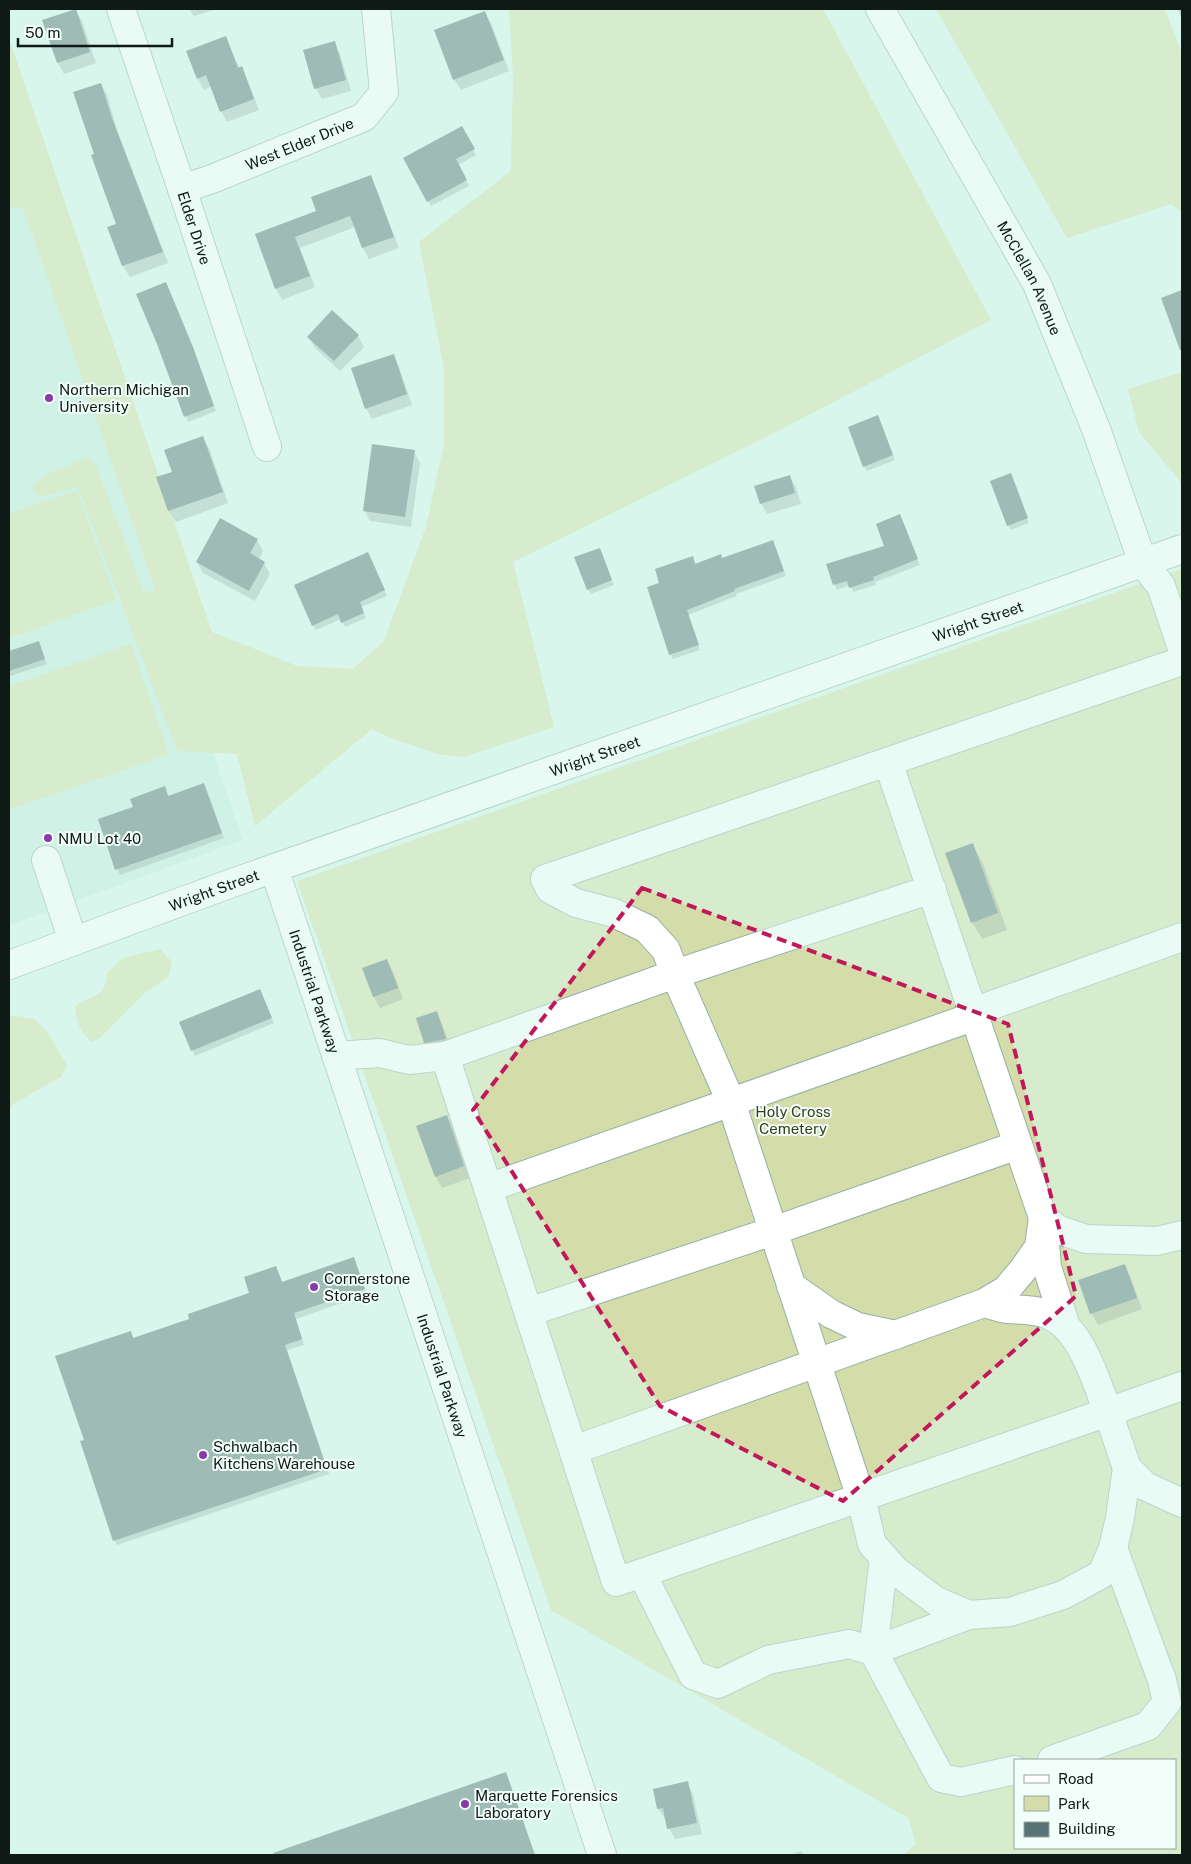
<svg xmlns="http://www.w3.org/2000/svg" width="1191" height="1864" font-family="'Public Sans',sans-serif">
<rect width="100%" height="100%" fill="#d8f5eb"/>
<path fill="#c6ecdf" d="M9 168 243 840 9 925Z"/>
<g fill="#d4dda9" fill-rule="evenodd">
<path d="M509 9H823L991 320 768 436 513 562 554 727 464 757 438 754 391 738 372 729 255 826 237 754 177 751 78 487 41 496 34 492 33 485 50 473 88 457 95 463 143 590 151 592 155 588 23 208 15 207 9 208V39L212 632 297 666 353 669 384 641 426 527 444 444V368L419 242 511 171 513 76Z"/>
<path d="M936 9H1165L1182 54V212L1171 204 1067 238Z"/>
<path d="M1182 372V491L1180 481 1139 432 1128 389Z"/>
<path d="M77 490 116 600 9 638V514Z"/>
<path d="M1182 569V1855H903L916 1844 908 1818 551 1610 297 881ZM1015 1760H1175V1848H1015Z"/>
<path d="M131 644 169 754 9 810V686Z"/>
<path d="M160 949 172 962 169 976 146 992 102 1036 93 1042C81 1035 75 1019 75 1006 93 994 105 999 108 972L123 958Z"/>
<path d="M14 1016 34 1019 47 1031 67 1066 61 1077 13 1104 9 1111V1017Z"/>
</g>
<g fill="#0003">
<path d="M189 9H216L194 16Z"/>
<path d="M1181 9H1182V21L1178 10Z"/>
<path d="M76 11 82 21 96 63 64 74 58 63 44 21Z"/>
<path d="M484 12 491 23 509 71 461 90 454 79Z"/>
<path d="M225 37 240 69 241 68 247 79 259 110 227 122 221 111 212 86 204 90 198 79Z"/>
<path d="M334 43 340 54 351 91 322 99 316 89 305 51Z"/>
<path d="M101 84 107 95 117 130 168 263 130 277 123 266 109 228 118 225 96 155Z"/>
<path d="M461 128 476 155 458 165 469 186 431 206 405 159Z"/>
<path d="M370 177 376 188 399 248 369 259 363 248 355 227 300 248 315 287 282 300 276 289 256 235 318 212Z"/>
<path d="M168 288 195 354 216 411 188 422 138 295Z"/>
<path d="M358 336 364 347 340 371 315 348 309 337Z"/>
<path d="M393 356 399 367 412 405 372 419 366 408Z"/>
<path d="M880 421 895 460 867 471 864 466Z"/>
<path d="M202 437 209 448 228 503 176 522 169 511 158 478 173 473Z"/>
<path d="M414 452 420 463 411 527 370 521 364 510Z"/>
<path d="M1011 475 1029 523 1011 530 1008 525Z"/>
<path d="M789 476 796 487 801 504 767 514 761 503Z"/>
<path d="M902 521 920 565 875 582 876 585 853 592 850 585 837 590 827 565 886 547Z"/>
<path d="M257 540 263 551 259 560 264 563 270 574 255 601 203 573 197 562Z"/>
<path d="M775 546 786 576 736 594 737 596 688 615 700 650 673 659 670 654 661 584 692 557 696 565Z"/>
<path d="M600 549 614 585 591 594 588 589Z"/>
<path d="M371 558 387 596 361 607 366 618 345 627 341 619 316 630 313 625Z"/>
<path d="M39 643 47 664 10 676 9 653Z"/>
<path d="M204 785 224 838 120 875 99 820Z"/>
<path d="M972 845 982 861 1007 930 982 939 972 922Z"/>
<path d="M387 961 393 971 403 999 380 1008 374 997 364 969Z"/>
<path d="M260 990 274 1023 195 1056 181 1023Z"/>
<path d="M436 1012 442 1023 451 1050 431 1053 425 1042Z"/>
<path d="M447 1116 453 1127 470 1178 442 1188 436 1177 418 1127Z"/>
<path d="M356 1264 367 1294 296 1319 304 1345 287 1350 329 1474 117 1545 114 1540 85 1441 130 1332 134 1339 191 1320 251 1294 276 1267 283 1283Z"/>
<path d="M1124 1265 1130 1276 1142 1309 1098 1325 1092 1314 1080 1281Z"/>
<path d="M508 1778 535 1855H289L287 1849Z"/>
<path d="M687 1783 693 1794 702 1834 675 1839 669 1828 667 1819H665L658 1808Z"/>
<path d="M801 1851 804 1855H789Z"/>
</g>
<g fill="#577375">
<path d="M76 9 90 52 57 63 42 20Z"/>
<path d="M485 11 504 60 453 80 434 30Z"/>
<path d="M226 36 238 68 242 66 254 99 220 112 206 75 197 79 186 51Z"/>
<path d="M335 41 346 80 314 89 303 50Z"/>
<path d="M101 83 112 118 163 252 122 266 107 227 116 224 91 155 94 154 73 92Z"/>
<path d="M462 126 475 149 456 159 467 180 427 202 403 158Z"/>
<path d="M371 175 394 237 362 248 350 216 295 237 310 276 275 289 255 234 316 211 311 197Z"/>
<path d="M166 282 193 347 214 406 184 417 157 344 136 294Z"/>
<path d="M1182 290V350H1180L1161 298Z"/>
<path d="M332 310 359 335 334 361 307 337Z"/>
<path d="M394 354 407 394 365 409 351 368Z"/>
<path d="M878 415 893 455 863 467 848 427Z"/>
<path d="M203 436 223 492 168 511 156 477 172 472 164 450Z"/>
<path d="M372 444 415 450 405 517 363 511Z"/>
<path d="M1011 473 1028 518 1007 526 990 481Z"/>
<path d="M790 475 795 493 760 504 754 486Z"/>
<path d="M900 514 918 559 873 577 874 580 849 588 847 581 833 585 826 564 884 546 876 524Z"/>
<path d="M220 518 258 539 250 553 265 562 249 591 196 562Z"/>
<path d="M773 540 784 571 734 589 735 591 687 610 699 645 669 655 647 587 659 583 655 569 693 556 695 564 721 554 722 558Z"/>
<path d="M600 548 612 580 587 590 574 557Z"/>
<path d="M368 552 385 590 360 602 364 613 341 623 338 614 312 626 294 585Z"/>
<path d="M39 641 45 659 9 671V651Z"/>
<path d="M204 783 222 833 115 870 98 819 133 807 130 799 165 786 168 796Z"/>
<path d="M973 843 998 913 971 923 945 853Z"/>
<path d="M387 959 398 988 373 997 362 968Z"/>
<path d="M260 989 272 1018 191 1051 179 1022Z"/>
<path d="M437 1011 446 1039 424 1043 416 1018Z"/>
<path d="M447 1115 464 1166 435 1177 416 1126Z"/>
<path d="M354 1257 365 1289 294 1313 302 1339 285 1345 327 1469 113 1541 80 1441 84 1440 55 1356 131 1331 133 1338 189 1319 188 1314 249 1293 244 1277 276 1266 282 1282Z"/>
<path d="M1125 1264 1137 1298 1090 1314 1078 1280Z"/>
<path d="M506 1772 535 1855H274L273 1853Z"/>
<path d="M688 1781 697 1823 667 1829 663 1808 657 1809 653 1789Z"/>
</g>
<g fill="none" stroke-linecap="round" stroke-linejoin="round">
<g stroke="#95b0a6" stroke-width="30">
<g id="minor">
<path id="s1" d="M121 9 182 189 267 447"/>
<path id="s2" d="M182 189 212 179 364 117 384 92 376 9"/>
<path d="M1143 563 1161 586 1182 648"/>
<path d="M1182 661 545 879 550 889 576 903 614 913 647 929 666 950 675 974 445 1056 616 1582 1108 1412 1127 1468 1145 1486 1182 1503"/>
<path d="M888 762 1043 1218 1059 1230 1086 1239 1157 1241 1182 1235"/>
<path d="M46 860 73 941"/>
<path id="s3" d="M274 868 602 1855"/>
<path d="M932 889 675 974 731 1102 861 1498 872 1544 896 1571 936 1601 969 1615 1010 1612 1063 1595 1102 1574 1113 1548 1120 1518 1127 1468"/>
<path d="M336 1056 380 1053 409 1060 445 1056"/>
<path d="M488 1188 975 1016 984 1008 1182 937"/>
<path d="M1044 1232 1047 1267 1066 1327"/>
<path d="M791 1286 831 1314 858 1327 896 1335"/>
<path d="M984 1303C992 1305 999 1308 1007 1309 1020 1310 1036 1309 1049 1315 1082 1329 1096 1382 1108 1412L1182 1386"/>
<path d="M529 1312 773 1231 1018 1145"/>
<path d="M574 1450 984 1303 1006 1290 1022 1271 1039 1247 1043 1218"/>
<path d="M884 1558 873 1651 941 1778 961 1782 1015 1770"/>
<path d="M642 1574 693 1675 718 1684 768 1660 849 1644 873 1651 969 1615"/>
<path d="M1052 1760 1148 1726 1167 1702 1162 1680 1113 1548"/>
</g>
</g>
<g stroke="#95b0a6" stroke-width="30">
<g id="major">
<path id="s4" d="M880 9 1037 284 1096 429 1143 563"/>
<path id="s5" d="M9 965 232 883 1182 549"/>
</g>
</g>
<use href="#minor" stroke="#fff" stroke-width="28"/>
<use href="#major" stroke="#fff" stroke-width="28"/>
</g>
<path d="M0 0H1191V1864H0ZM642 888 1008 1024 1076 1296 843 1501 660 1406 473 1110Z" fill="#d8f5eb" fill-opacity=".55" fill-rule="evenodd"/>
<path fill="none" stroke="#c2185b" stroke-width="4" stroke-dasharray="10 6" stroke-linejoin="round" d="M642 888 1008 1024 1076 1296 843 1501 660 1406 473 1110Z"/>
<g fill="#8a39a9" stroke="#f2fefa" stroke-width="2">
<circle cx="49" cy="398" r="5"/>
<circle cx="48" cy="838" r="5"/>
<circle cx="314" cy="1287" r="5"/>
<circle cx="203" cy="1455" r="5"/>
<circle cx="465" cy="1804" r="5"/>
</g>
<g text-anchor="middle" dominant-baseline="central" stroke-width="4" stroke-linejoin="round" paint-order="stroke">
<g font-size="15" fill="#0f1a16" stroke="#f2fefa">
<text stroke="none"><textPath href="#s2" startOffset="126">West Elder Drive</textPath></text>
<text stroke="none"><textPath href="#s1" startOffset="231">Elder Drive</textPath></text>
<text stroke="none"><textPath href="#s4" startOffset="308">McClellan Avenue</textPath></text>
<text stroke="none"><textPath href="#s5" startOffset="1028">Wright Street</textPath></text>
<text stroke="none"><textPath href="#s5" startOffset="622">Wright Street</textPath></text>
<text stroke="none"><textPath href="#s5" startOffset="218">Wright Street</textPath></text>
<text stroke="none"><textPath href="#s3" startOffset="130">Industrial Parkway</textPath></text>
<text stroke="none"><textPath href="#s3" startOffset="535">Industrial Parkway</textPath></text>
</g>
<g font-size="15" fill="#0f1a16" stroke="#f2fefa" text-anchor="start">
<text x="59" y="389">Northern Michigan<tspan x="59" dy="17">University</tspan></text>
<text x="58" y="838">NMU Lot 40</text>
<text x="324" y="1278">Cornerstone<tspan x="324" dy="17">Storage</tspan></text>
<text x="213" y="1446">Schwalbach<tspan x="213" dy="17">Kitchens Warehouse</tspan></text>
<text x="475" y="1795">Marquette Forensics<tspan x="475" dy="17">Laboratory</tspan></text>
</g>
<g font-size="15" fill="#383d18" stroke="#f2fefa">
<text x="793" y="1111">Holy Cross<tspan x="793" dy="17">Cemetery</tspan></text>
</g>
</g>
<rect width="1191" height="1864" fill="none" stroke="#0f1a16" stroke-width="20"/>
<rect x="1014" y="1759" width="162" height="90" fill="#f2fefa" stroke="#97a39f"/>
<rect x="1024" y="1775" width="25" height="8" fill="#ffffff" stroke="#97a39f"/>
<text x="1058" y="1784" font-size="15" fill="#0f1a16">Road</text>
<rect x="1024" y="1796" width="25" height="15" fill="#d4dda9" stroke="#97a39f"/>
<text x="1058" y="1809" font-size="15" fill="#0f1a16">Park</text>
<rect x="1024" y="1822" width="25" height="15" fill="#577375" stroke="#97a39f"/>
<text x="1058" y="1834" font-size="15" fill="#0f1a16">Building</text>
<path d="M18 38v8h154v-8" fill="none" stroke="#0f1a16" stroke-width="2.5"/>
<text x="25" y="38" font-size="15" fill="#0f1a16" stroke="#f2fefa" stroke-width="4" paint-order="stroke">50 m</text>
</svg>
